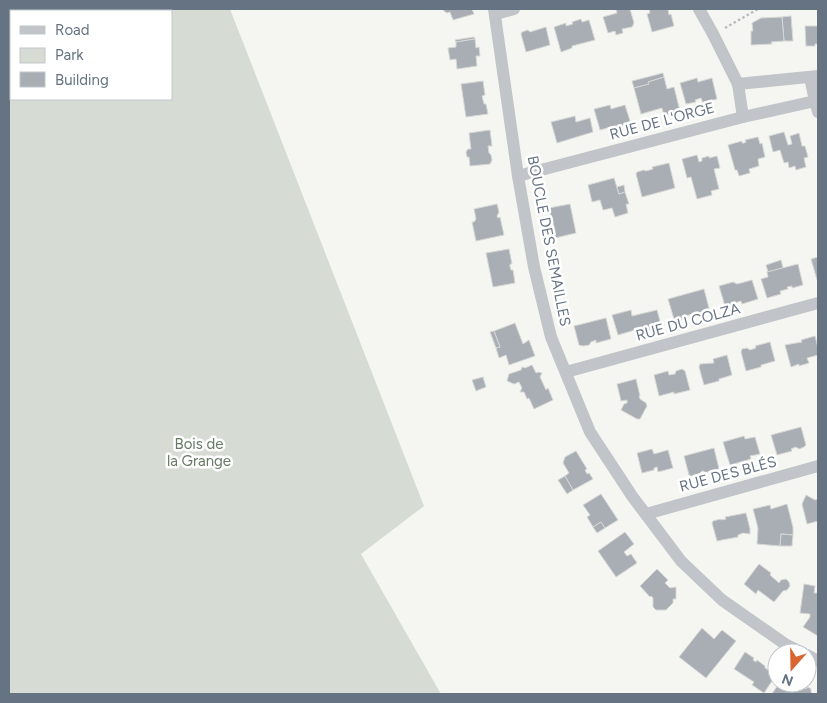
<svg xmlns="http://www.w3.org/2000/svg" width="827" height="703" font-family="Figtree,sans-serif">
<rect width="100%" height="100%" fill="#f5f6f2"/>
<path fill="#d6dcd4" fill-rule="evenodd" d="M9 9H230L424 506 361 554 441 694H9ZM11 11H171V99H11Z"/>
<g fill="#a8aeb4" stroke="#d7d7d5">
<path d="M443 9H472L474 14 453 20 450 12 447 13 444 11Z"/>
<path d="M621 9H630L634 23 632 27 622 29 623 33 616 35 615 31 608 33 603 17 617 13 616 10Z"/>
<path d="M649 9H668L669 15 671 14 674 26 652 32 647 14 650 13Z"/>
<path d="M791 16 793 41H784L782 17Z"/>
<path d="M782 17 784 41 771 42 772 44 751 45V31H753L752 23 761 18Z"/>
<path d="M581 19 582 22 589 20 595 40 572 46V48L561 52 554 27 566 23V26L573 24 572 22Z"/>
<path d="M805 26H818V44H815V46H806Z"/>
<path d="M546 27 550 45 526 52 521 34 522 32 528 30 530 32Z"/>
<path d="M474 37 475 39 456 42 455 40Z"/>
<path d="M475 39 476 48 479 47 480 56H476L477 66 457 69 456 59 450 60 448 48 456 47V42Z"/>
<path d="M663 73 664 77 648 82 649 84 634 88 632 81Z"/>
<path d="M664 77 667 89 674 87 680 111 664 116 662 108 641 114 634 88 649 84 648 82Z"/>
<path d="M697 78 698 82 712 78 717 99 703 103 701 98 695 100 696 102 686 104 680 83Z"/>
<path d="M483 81 485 95 482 96 484 104H486L488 114 466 117 461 84Z"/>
<path d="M610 105 611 109 625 105 631 124 616 128 615 126 600 130 594 109Z"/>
<path d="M575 116 576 122 590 118 593 132 557 143 551 122Z"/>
<path d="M490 130 492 146H488L489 153 491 155 492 160 490 164 470 166 469 157H467L466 152 468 149H471L469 133Z"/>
<path d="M784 132 788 145 792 144 790 136 799 133 802 146H805L808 157 804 158 806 167 796 170 795 166 789 168 788 162 784 163 780 150 773 152 769 136Z"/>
<path d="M758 137 760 144 762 143 765 157 758 159 759 166 749 169 750 173 739 176 737 170H735L728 145 742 141V143H744L746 142 745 140Z"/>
<path d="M697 155 699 162 702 161V158L709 156V158L717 156 720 168 714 169 719 189 711 191 712 195 697 199 691 177 687 178 682 159Z"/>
<path d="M669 163 675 188 642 197 636 174 637 172 644 170 646 171 653 169 652 167Z"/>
<path d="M614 178 619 194 625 192 629 204H626L628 213 615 217 612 208 603 210 600 200 592 202 588 185Z"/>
<path d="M624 185 625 192 619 194 617 187Z"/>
<path d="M497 204 499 212 497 216 498 218 500 217 504 235 476 241 472 222H474L476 219 474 209Z"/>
<path d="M570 204 576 233 555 238 552 227H554L552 218H551L549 208Z"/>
<path d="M509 249 512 264H510V267L511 270H513L515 283 493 287 486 253Z"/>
<path d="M818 257V280H817L811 259Z"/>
<path d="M781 260 783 268 768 272 766 265Z"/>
<path d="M798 264 803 285 792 288V286L787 287 788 289 780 291 781 294 767 298 761 279 768 277 767 272Z"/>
<path d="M752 280 758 299 742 304 741 301 725 306 719 286 733 282 737 284Z"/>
<path d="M704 289 710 312 694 317 693 314 685 316 683 320 677 321 674 319 668 299Z"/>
<path d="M631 310 632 316 657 310 662 328 636 334 635 330 618 335 612 315Z"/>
<path d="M606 318 611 339 596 343V340L591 342 589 345 583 346 579 345 574 326Z"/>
<path d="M515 323 523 344 529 340 535 356 509 365 506 355 499 358 496 348 500 347 494 331Z"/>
<path d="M494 331 500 347 496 348 490 332Z"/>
<path d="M815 336 818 348V355L807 358 809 363 799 366V364L791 367 785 345 802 342 801 340Z"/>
<path d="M770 342 775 361 761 365V367L746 371 741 352 742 349 747 348 750 350 756 348 755 346Z"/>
<path d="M727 355 732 375 719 379V381L704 385 699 367 700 364 714 363 713 359Z"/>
<path d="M532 365 536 373 538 372 542 373 540 377 546 390 548 388 553 400 534 409 529 398 527 399 524 392H520L522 388 519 382 514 384 507 381 509 374 521 370 522 367 525 368Z"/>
<path d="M682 369 685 371 690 390 674 394V392L659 396 654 375 668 371 669 375 675 374 676 371Z"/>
<path d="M483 377 486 387 476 391 472 380Z"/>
<path d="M636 379 640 396H639L640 399 646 403 647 406 640 419H637L621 410 624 404 627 403V400L621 401 617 384Z"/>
<path d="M801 427 806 445 804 447 799 449 796 447 791 449 792 451 777 455 771 435Z"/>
<path d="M744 436 745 439 755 437 760 454 750 456 751 459 730 465 723 442Z"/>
<path d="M714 448 719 469 704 473V471H702L699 474 691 476 689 475 684 456Z"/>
<path d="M652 449 654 454 668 450 673 468 658 472 657 467 654 468V470L642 473 637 453Z"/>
<path d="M576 451 587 469 585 470 587 474 589 473 593 479 573 490 565 476 569 473 563 463 565 457Z"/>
<path d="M565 476 573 490 567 494 558 480Z"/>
<path d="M601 494 618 520 605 528 601 522 593 527 587 517 590 515 583 505Z"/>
<path d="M806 495 815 500 818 499V521L807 524 802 504Z"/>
<path d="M787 504 793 527V535L781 534 780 546 757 544 758 528 753 509 770 505 771 509Z"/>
<path d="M746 513 750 529V534L743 533 738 535V537L717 541 712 523 713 521 721 519V520L726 519 725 517Z"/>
<path d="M601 522 605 528 597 533 593 527Z"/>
<path d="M625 532 634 544 624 552 627 556 631 554 637 563 616 577 598 551Z"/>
<path d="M781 534 793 535 792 546H780Z"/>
<path d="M759 564 771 573 770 575 779 583 781 580 786 579 789 582 790 586 787 590 783 591 774 602 758 590 756 594 744 584Z"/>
<path d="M657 569 668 580 665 583 670 588 676 587V599H673V603L666 610H656L653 607V598L651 596 650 597 640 586Z"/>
<path d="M804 584 815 586 814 593H818V636L803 627 810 617V614L800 613Z"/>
<path d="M702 628 714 639 722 630 736 641 706 678 679 657Z"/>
<path d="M745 652 754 658 753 660 756 662 757 660 765 666V668L776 675 764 693 752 685 754 682 734 669Z"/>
<path d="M779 683H797L799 684 797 687 802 690 804 688 806 689 808 687 811 689V692L812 693 811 694H772Z"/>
</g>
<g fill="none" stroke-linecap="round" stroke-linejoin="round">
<path stroke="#b9bbbe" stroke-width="2.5" stroke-dasharray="2.5 2.5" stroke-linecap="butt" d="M725 28 758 9"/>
<g stroke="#c1c4c8" stroke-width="12">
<path d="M494 9 518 176 534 267 551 337 590 432 632 496 681 561 722 600 785 644 803 653"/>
<path d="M699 9 713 34 738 84 743 117"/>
<path d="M496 14 514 9"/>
<path d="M810 77 815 101 818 112"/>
<path d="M738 84 818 76"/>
<path d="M518 176 743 117 815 101"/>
<path d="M566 372 818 303"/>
<path d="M646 514 818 466"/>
<path d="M807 655 818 661"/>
</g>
</g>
<g text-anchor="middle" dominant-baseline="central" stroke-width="5" stroke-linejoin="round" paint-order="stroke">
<g font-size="15" fill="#667382" stroke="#fff">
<text transform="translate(662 121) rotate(-15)">RUE DE L'ORGE</text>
<text transform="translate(549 241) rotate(79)">BOUCLE DES SEMAILLES</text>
<text transform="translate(688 322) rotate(-15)">RUE DU COLZA</text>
<text transform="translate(728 474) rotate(-15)">RUE DES BLÉS</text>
</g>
<g font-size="15" fill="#677965" stroke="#fff">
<text x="199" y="444">Bois de<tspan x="199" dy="17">la Grange</tspan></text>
</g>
</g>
<rect width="827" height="703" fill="none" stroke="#667382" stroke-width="20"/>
<rect x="10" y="10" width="162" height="90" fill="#ffffff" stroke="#c2c7cd"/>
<rect x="20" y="26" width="25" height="8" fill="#c1c4c8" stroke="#c2c7cd"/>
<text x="55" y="35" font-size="15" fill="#667382">Road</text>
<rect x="20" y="48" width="25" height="15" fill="#d6dcd4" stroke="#c2c7cd"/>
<text x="55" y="60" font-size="15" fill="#667382">Park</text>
<rect x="20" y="72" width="25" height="15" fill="#a8aeb4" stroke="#c2c7cd"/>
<text x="55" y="85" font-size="15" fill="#667382">Building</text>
<g transform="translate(792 668) rotate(200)"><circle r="24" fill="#ffffff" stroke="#c2c7cd"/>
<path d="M0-4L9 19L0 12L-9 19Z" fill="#d86530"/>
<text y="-8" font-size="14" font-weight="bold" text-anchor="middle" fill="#667382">N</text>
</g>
</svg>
